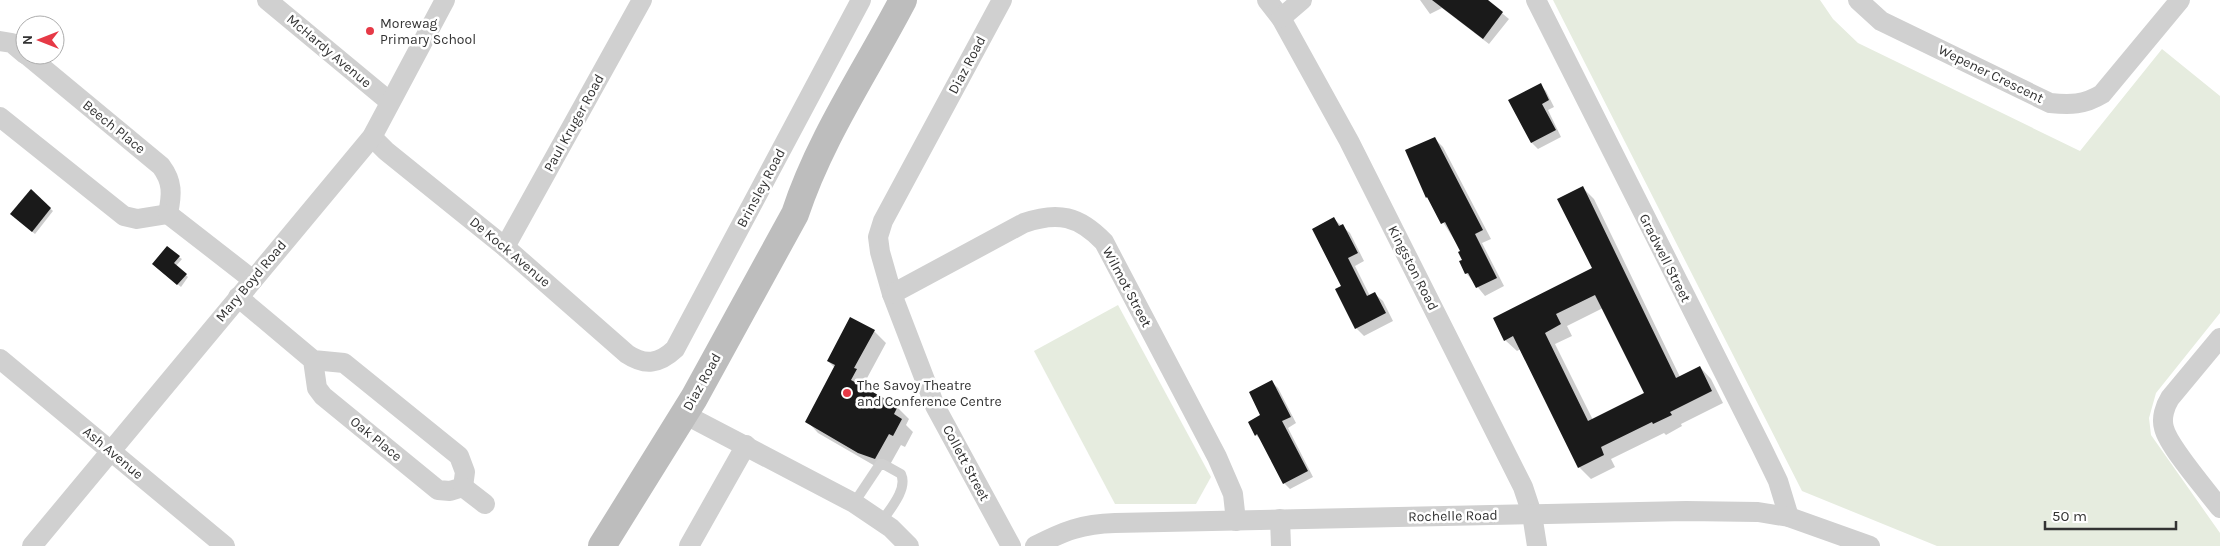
<svg xmlns="http://www.w3.org/2000/svg" width="2220" height="546" font-family="Karla,sans-serif">
<rect width="100%" height="100%" fill="#fff"/>
<g fill="#e6ecdf">
<path d="M1553 0H1820L1833 19 1858 43 2080 151 2162 49 2220 96V313L2156 393 2149 418 2151 435 2220 533V546H1937L1802 491Z"/>
<path d="M1118 305 1211 477 1196 504H1115L1034 351Z"/>
</g>
<g fill="#0003" fill-rule="evenodd">
<path d="M1420 0H1486L1509 19 1489 44 1442 8 1430 14Z"/>
<path d="M1540 85 1546 91 1554 107 1548 110 1561 137 1538 149 1532 143Z"/>
<path d="M1435 139 1443 147 1491 239 1482 243 1504 286 1485 296 1466 273 1462 252 1427 197 1406 150Z"/>
<path d="M1583 188 1594 199 1680 377 1700 367 1711 379 1723 403 1681 424 1682 426 1666 435 1664 433 1611 459 1615 467 1591 479 1579 467 1521 349 1517 351 1505 340 1594 269ZM1603 308 1645 394 1593 420 1555 344 1572 336 1567 326Z"/>
<path d="M31 191 53 211 35 234 14 217Z"/>
<path d="M1334 219 1350 233 1364 261 1355 266 1370 296 1375 294 1383 301 1393 321 1364 336 1356 328 1342 286Z"/>
<path d="M179 257 182 259 176 266 188 277 181 287 156 267Z"/>
<path d="M874 331 886 343 866 380 868 382 864 389 897 407 909 419 906 425 913 432 905 447 901 445 887 470H882L818 433 807 421 835 368 828 361Z"/>
<path d="M1272 382 1278 388 1296 423 1288 428 1313 477 1290 489 1284 483 1262 441 1256 435Z"/>
</g>
<g fill="#1a1a1a" fill-rule="evenodd">
<path d="M1432 0H1488L1503 12 1483 39Z"/>
<path d="M1541 83 1549 100 1542 104 1556 130 1531 143 1508 100Z"/>
<path d="M1435 137 1483 230 1475 234 1497 278 1476 288 1468 273 1465 274 1459 261 1462 260 1458 252 1460 251 1445 222 1441 224 1427 197 1426 198 1405 150Z"/>
<path d="M1583 186 1676 378 1700 366 1712 391 1670 412 1672 415 1653 424 1652 422 1601 447 1604 455 1578 468 1513 336 1504 341 1493 318 1592 268 1557 199ZM1595 295 1644 393 1588 421 1545 333 1561 324 1556 314Z"/>
<path d="M31 189 51 208 32 232 10 214Z"/>
<path d="M1334 217 1339 226 1343 224 1358 253 1348 258 1367 296 1375 292 1386 313 1355 329 1335 289 1341 286 1312 229Z"/>
<path d="M167 246 180 256 174 263 187 274 177 285 152 264Z"/>
<path d="M850 317 875 330 854 368 857 369 851 380 898 406 894 414 902 419 893 436 889 434 875 459 858 453 805 422 835 365 827 361Z"/>
<path d="M1272 380 1291 417 1282 421 1308 471 1283 484 1257 434 1255 436 1248 422 1260 415 1249 392Z"/>
</g>
<g fill="none" stroke-linecap="round" stroke-linejoin="round">
<path stroke="#d0d0d0" stroke-width="10" d="M854 503 880 464H883L901 474C908 489 890 509 882 521"/>
<g stroke="#d0d0d0" stroke-width="20">
<path d="M267 0 390 102"/>
<path d="M1002 0 883 221 878 237 880 252 892 294 935 406 1011 546"/>
<path d="M1267 0 1281 18 1349 141 1523 487 1532 514 1537 546"/>
<path d="M1536 0 1761 446 1778 481 1789 517"/>
<path d="M1858 0 1881 21 2050 103C2070 105 2084 105 2102 94L2180 0"/>
<path d="M1281 18 1302 0"/>
<path d="M0 41 12 43 25 54"/>
<path d="M27 55 161 166C173 182 172 194 168 214"/>
<path d="M0 117 124 216 137 219 168 214"/>
<path d="M372 137 386 151 505 247 627 354C645 366 659 364 675 349L861 0"/>
<path d="M168 214 253 280"/>
<path d="M505 247 642 0"/>
<path d="M892 294 1024 223C1058 211 1079 216 1104 242L1217 457 1233 494 1236 521"/>
<path d="M238 297 313 360 344 363 459 456 465 472 463 487 450 491 438 490 323 396 317 388 313 360"/>
<path d="M2220 338 2170 398C2165 406 2161 418 2164 428 2168 446 2207 491 2220 508"/>
<path d="M0 359 225 546"/>
<path d="M684 414 854 503 891 528 909 546"/>
<path d="M463 487 485 504"/>
<path d="M1280 519 1281 546"/>
<path d="M32 546 372 137 445 0"/>
<path d="M689 546 746 445"/>
<path d="M1035 546C1064 531 1082 524 1115 523L1686 511 1758 512 1789 517 1870 546"/>
</g>
<path stroke="#bdbdbd" stroke-width="28" d="M602 546 694 398 795 214C820 138 866 71 903 0"/>
</g>
<g fill="#e63946" stroke="#fff" stroke-width="2">
<circle cx="370" cy="31" r="5"/>
<circle cx="847" cy="393" r="5"/>
</g>
<g text-anchor="middle" dominant-baseline="central" stroke-width="5" stroke-linejoin="round" paint-order="stroke">
<g font-size="14" fill="#333" stroke="#fff" text-anchor="start">
<text x="380" y="23">Morewag<tspan x="380" dy="16">Primary School</tspan></text>
<text x="857" y="385">The Savoy Theatre<tspan x="857" dy="16">and Conference Centre</tspan></text>
</g>
<g font-size="14" fill="#333" stroke="#fff">
<text transform="translate(329 51) rotate(40)">McHardy Avenue</text>
<text transform="translate(967 65) rotate(-62)">Diaz Road</text>
<text transform="translate(1991 74) rotate(26)">Wepener Crescent</text>
<text transform="translate(574 123) rotate(-61)">Paul Kruger Road</text>
<text transform="translate(114 127) rotate(39)">Beech Place</text>
<text transform="translate(761 188) rotate(-62)">Brinsley Road</text>
<text transform="translate(510 252) rotate(40)">De Kock Avenue</text>
<text transform="translate(1665 258) rotate(63)">Gradwell Street</text>
<text transform="translate(1413 268) rotate(63)">Kingston Road</text>
<text transform="translate(251 281) rotate(-50)">Mary Boyd Road</text>
<text transform="translate(1127 287) rotate(62)">Wilmot Street</text>
<text transform="translate(702 382) rotate(-61)">Diaz Road</text>
<text transform="translate(376 439) rotate(39)">Oak Place</text>
<text transform="translate(113 453) rotate(40)">Ash Avenue</text>
<text transform="translate(966 463) rotate(62)">Collett Street</text>
<text transform="translate(1453 516) rotate(-1)">Rochelle Road</text>
</g>
</g>
<g transform="translate(40 40) rotate(270)"><circle r="24" fill="#ffffff" stroke="#adadad"/>
<path d="M0-4L9 19L0 12L-9 19Z" fill="#e63946"/>
<text y="-8" font-size="14" font-weight="bold" text-anchor="middle" fill="#333333">N</text>
</g>
<path d="M2045 521v8h131v-8" fill="none" stroke="#333333" stroke-width="2.5"/>
<text x="2052" y="521" font-size="15" fill="#333333" stroke="#ffffff" stroke-width="4" paint-order="stroke">50 m</text>
</svg>
